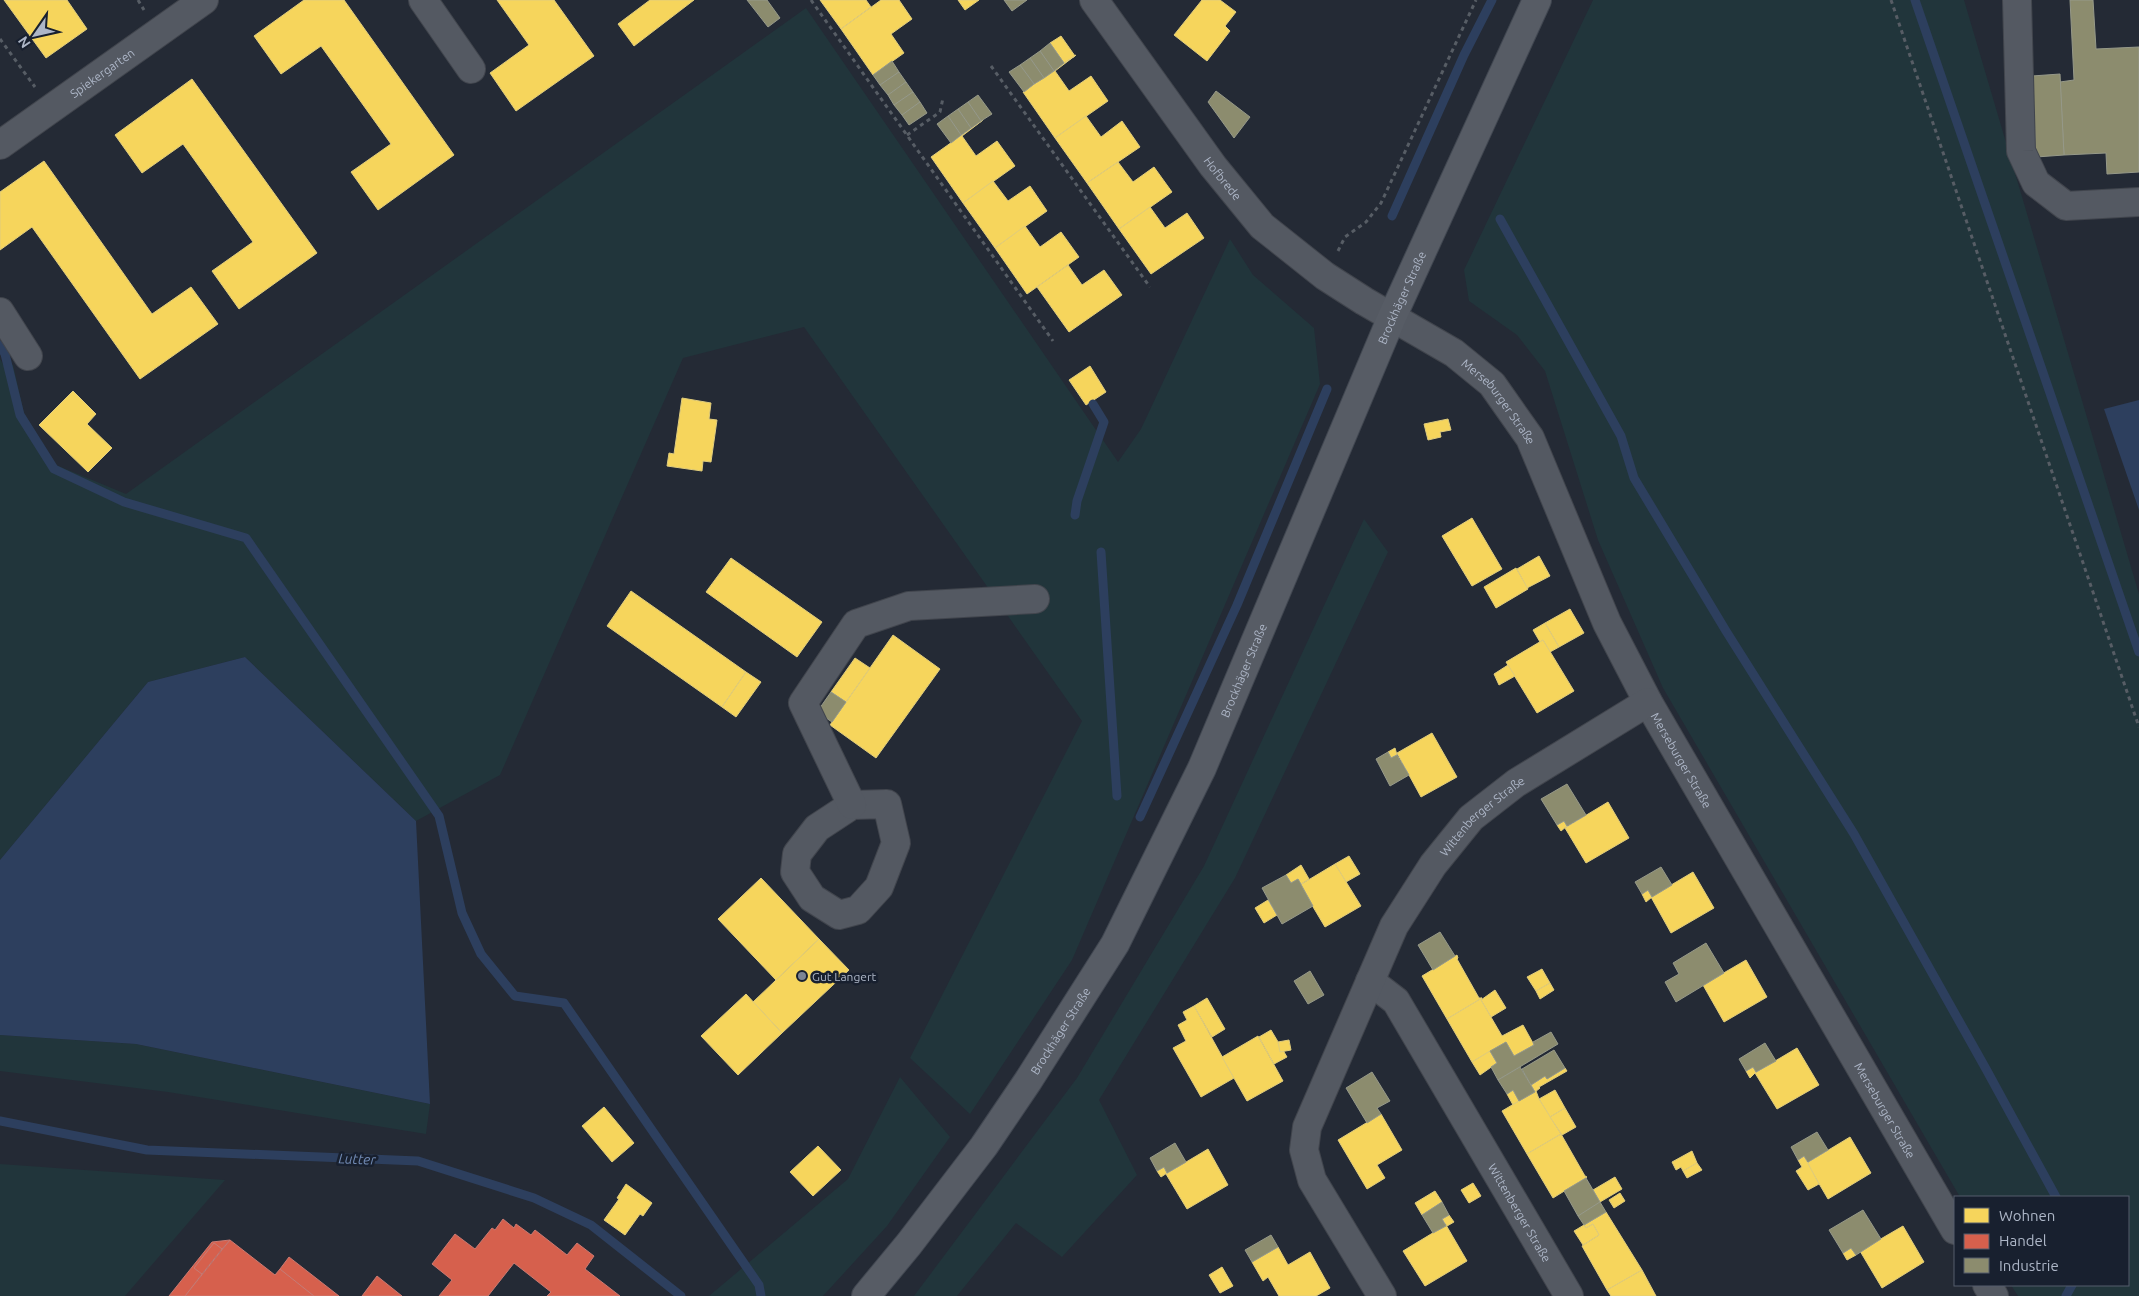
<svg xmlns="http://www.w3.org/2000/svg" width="2139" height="1296" font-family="Ubuntu,sans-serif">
<rect width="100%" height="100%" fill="#242a35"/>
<g fill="#21353b">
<path d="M1593 0H1964L2139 594V1296H2018L2011 1285H2128V1197H1960L1663 688 1598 540 1545 371 1517 335 1469 301 1464 270Z"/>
<path d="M806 8 1118 462 1141 429 1230 239 1253 275 1314 328 1320 384 1072 960 970 1114 910 1058 1082 721 804 327 683 358 500 775 416 821 245 657 148 682 0 860V359L4 366 13 365 24 413 56 465 126 494Z"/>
<path d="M1364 519 1388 552 1235 878 1099 1100 1137 1175 1062 1257 1016 1223 957 1296H914L1077 1078 1204 866Z"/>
<path d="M0 1035 136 1044 430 1104 426 1134 168 1092 0 1071Z"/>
<path d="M900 1077 950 1137 887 1226 823 1296H709L848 1179Z"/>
<path d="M0 1164 225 1180 125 1296H0Z"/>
</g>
<g fill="#2d3f5e">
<path d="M2139 400V510L2104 409Z"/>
<path d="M245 657 416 821 430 1104 136 1044 0 1035V860L148 682Z"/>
</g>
<g fill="#f6d55c" stroke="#e0cc7c">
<path d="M4 0H67L87 29 46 58Z"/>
<path d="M304 0H344L454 155 378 210 351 172 391 144 321 46 281 74 254 36Z"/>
<path d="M497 0H554L594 56 516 111 490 73 529 45Z"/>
<path d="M650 0H694L634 46 618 24Z"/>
<path d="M820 0H866L871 7 841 29Z"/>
<path d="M881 0H899L912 19 891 34 904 53 873 75 841 29Z"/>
<path d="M958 0H979L965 10Z"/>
<path d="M1202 0H1220L1236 12 1225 26 1230 31 1207 61 1174 35Z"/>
<path d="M1061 36 1075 56 1064 63 1050 43Z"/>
<path d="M1076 55 1055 71 1069 91 1091 76 1108 101 1055 138 1023 92Z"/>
<path d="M192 79 317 253 239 309 212 271 253 242 183 144 142 173 115 135Z"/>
<path d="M1086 116 1101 137 1122 121 1140 147 1087 183 1055 138Z"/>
<path d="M983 120 962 136 976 156 997 141 1015 166 963 203 931 157Z"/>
<path d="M44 161 152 314 191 287 218 324 140 379 32 227 0 250V192Z"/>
<path d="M1118 162 1133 182 1154 167 1172 192 1119 229 1087 183Z"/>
<path d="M993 181 1008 201 1030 186 1047 211 995 248 963 203Z"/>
<path d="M1150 207 1165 228 1187 213 1204 238 1151 274 1119 229Z"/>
<path d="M1025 226 1040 247 1061 232 1079 257 1027 294 995 248Z"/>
<path d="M1068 265 1082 285 1104 270 1122 295 1069 332 1037 287Z"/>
<path d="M1090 366 1106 392 1086 405 1069 380Z"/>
<path d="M73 391 96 414 87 424 112 448 88 472 39 425Z"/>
<path d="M682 398 711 403 709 419 717 420 711 462 703 461 702 471 667 466 669 453 674 454Z"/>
<path d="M1448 419 1451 430 1440 432 1441 437 1428 440 1424 424Z"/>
<path d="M1472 518 1502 569 1472 586 1442 536Z"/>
<path d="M1539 556 1550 576 1527 588 1517 569Z"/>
<path d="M731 558 822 622 797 657 706 592Z"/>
<path d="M1516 568 1528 589 1496 608 1484 587Z"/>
<path d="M631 591 746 672 722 707 607 626Z"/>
<path d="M1570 609 1584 633 1559 647 1545 623Z"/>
<path d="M1545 623 1559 647 1550 652 1543 640 1540 642 1533 630Z"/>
<path d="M893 635 940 669 876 758 830 725Z"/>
<path d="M1543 640 1574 691 1537 713 1506 662Z"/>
<path d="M855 658 870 668 846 702 831 692Z"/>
<path d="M1508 665 1515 676 1499 685 1494 674Z"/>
<path d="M746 672 761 682 736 717 722 707Z"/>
<path d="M1432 733 1457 777 1421 797 1397 753Z"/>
<path d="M1395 748 1397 755 1391 758 1388 752Z"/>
<path d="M1608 802 1629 838 1586 863 1565 828Z"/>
<path d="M1564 821 1567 826 1561 831 1557 825Z"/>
<path d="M1349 856 1360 874 1346 882 1335 864Z"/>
<path d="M1335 864 1361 906 1325 927 1300 885Z"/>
<path d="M1301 865 1309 879 1301 884 1298 879 1291 883 1286 875Z"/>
<path d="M1693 872 1714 908 1671 933 1651 897Z"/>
<path d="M761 878 819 939 776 980 718 919Z"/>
<path d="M1648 890 1652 897 1646 902 1642 894Z"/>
<path d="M1268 900 1277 915 1264 923 1255 908Z"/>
<path d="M819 939 849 970 782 1033 753 1002Z"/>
<path d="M1457 955 1458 958 1457 959 1479 998H1482L1447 1019 1422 976Z"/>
<path d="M1746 960 1767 997 1724 1022 1703 985Z"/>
<path d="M1542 969 1550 983 1536 991 1527 977Z"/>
<path d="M1550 983 1554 990 1540 999 1536 991Z"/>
<path d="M1495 990 1506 1008 1491 1017 1481 1000Z"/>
<path d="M746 994 782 1033 738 1075 701 1036Z"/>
<path d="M1207 998 1225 1029 1212 1037 1194 1006Z"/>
<path d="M1482 998 1481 1000 1502 1036 1523 1025 1534 1045 1514 1056 1506 1042 1472 1062 1447 1019Z"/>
<path d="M1194 1006 1234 1078 1201 1097 1173 1048 1186 1041 1178 1025 1187 1020 1183 1012Z"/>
<path d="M1271 1030 1287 1057 1274 1064 1259 1037Z"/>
<path d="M1258 1036 1283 1081 1247 1101 1222 1057Z"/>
<path d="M1289 1040 1291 1050 1280 1052 1278 1042Z"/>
<path d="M1797 1048 1819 1085 1777 1109 1755 1073Z"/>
<path d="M1490 1051 1497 1063 1480 1075 1472 1062Z"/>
<path d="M1753 1067 1756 1072 1750 1078 1746 1071Z"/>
<path d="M1565 1068 1567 1071 1539 1087 1540 1088 1535 1092 1531 1085 1545 1076 1547 1079Z"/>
<path d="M1513 1090 1519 1101 1513 1105 1507 1094Z"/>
<path d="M1555 1090 1565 1108 1550 1117 1539 1099Z"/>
<path d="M1536 1091 1539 1099 1561 1134 1527 1154 1502 1111Z"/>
<path d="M604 1107 634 1143 612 1162 582 1126Z"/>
<path d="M1565 1108 1576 1127 1562 1135 1550 1117Z"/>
<path d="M1381 1114 1402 1150 1377 1165 1385 1178 1367 1189 1338 1140Z"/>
<path d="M1561 1134 1585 1176 1587 1177 1553 1198 1527 1154Z"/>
<path d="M1850 1137 1871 1173 1828 1199 1807 1163Z"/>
<path d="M818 1146 841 1170 813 1196 790 1172Z"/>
<path d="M1208 1149 1228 1185 1187 1209 1166 1174Z"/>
<path d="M1692 1151 1697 1163 1683 1171 1681 1167 1676 1170 1672 1162Z"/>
<path d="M1804 1156 1819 1184 1808 1190 1796 1171 1802 1167 1798 1160Z"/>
<path d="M1697 1163 1702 1170 1687 1178 1683 1171Z"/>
<path d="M1164 1167 1167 1173 1161 1177 1157 1171Z"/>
<path d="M1615 1177 1622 1189 1600 1202 1593 1190Z"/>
<path d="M1473 1183 1481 1196 1469 1203 1461 1190Z"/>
<path d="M626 1184 652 1203 643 1216 640 1214 625 1235 604 1220 619 1199 617 1198Z"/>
<path d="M1435 1191 1442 1202 1422 1215 1415 1203Z"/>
<path d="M1620 1193 1625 1201 1614 1208 1609 1200Z"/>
<path d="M1606 1212 1642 1270 1607 1290 1582 1246 1599 1235 1593 1224 1586 1228 1584 1225Z"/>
<path d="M1449 1215 1454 1222 1447 1226 1442 1219Z"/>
<path d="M1593 1224 1599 1235 1583 1245 1574 1231 1584 1225 1586 1228Z"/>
<path d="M1446 1225 1467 1261 1425 1286 1403 1251Z"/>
<path d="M1903 1226 1924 1262 1882 1288 1860 1251Z"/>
<path d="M1278 1247 1288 1265 1310 1252 1330 1288 1316 1296H1279L1268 1277 1263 1281 1252 1262Z"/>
<path d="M1851 1248 1856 1255 1847 1260 1843 1253Z"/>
<path d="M1222 1267 1233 1286 1220 1293 1209 1275Z"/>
<path d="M1642 1270 1656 1296H1611L1607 1290Z"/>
</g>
<g fill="#d6604d" stroke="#ca7a72">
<path d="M503 1219 514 1228 516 1224 531 1235 535 1230 567 1255 577 1243 594 1256 585 1269 620 1296H547L551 1292 514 1263 488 1296H439L452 1280 432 1264 455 1234 475 1249 492 1228 495 1230Z"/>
<path d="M230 1240 275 1275 280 1269 314 1296H185Z"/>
<path d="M230 1240 222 1249 214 1243 194 1268 202 1274 185 1296H169L212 1242Z"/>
<path d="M214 1243 222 1249 202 1274 194 1268Z"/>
<path d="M289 1257 339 1296H314L280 1269Z"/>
<path d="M377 1276 402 1296H362Z"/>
</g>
<g fill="#8c8c6e" stroke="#969989">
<path d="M747 0H767L780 18 768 27Z"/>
<path d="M1004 0H1027L1012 11Z"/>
<path d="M2070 0H2093L2096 49 2139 47V172L2107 174 2106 153 2064 155 2060 82 2074 80Z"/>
<path d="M1050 43 1064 63 1054 71 1040 51Z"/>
<path d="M1040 51 1054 71 1044 78 1030 58Z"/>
<path d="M1030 58 1044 78 1034 84 1020 65Z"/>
<path d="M892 61 899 72 880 85 873 75Z"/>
<path d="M1020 65 1034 84 1024 92 1009 72Z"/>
<path d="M899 72 906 82 888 95 880 85Z"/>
<path d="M2060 74 2064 155 2036 157 2032 76Z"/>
<path d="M906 82 913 92 894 105 888 95Z"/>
<path d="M1216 91 1250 117 1234 138 1208 102Z"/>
<path d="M913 92 920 102 902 115 894 105Z"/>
<path d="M978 95 992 114 981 121 968 102Z"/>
<path d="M920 102 927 113 909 125 902 115Z"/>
<path d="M968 102 981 121 971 128 958 109Z"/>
<path d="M958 109 971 128 961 135 948 116Z"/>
<path d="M948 116 961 135 951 143 937 124Z"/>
<path d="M831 692 846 702 832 722 817 712Z"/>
<path d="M1388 752 1391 758 1397 755 1409 775 1390 786 1376 759Z"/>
<path d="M1567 784 1586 815 1567 826 1564 821 1557 825 1541 799Z"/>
<path d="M1661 867 1672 885 1652 897 1648 890 1642 894 1635 882Z"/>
<path d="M1286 875 1291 883 1298 879 1313 906 1282 924 1262 888Z"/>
<path d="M1440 932 1455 956 1433 970 1418 945Z"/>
<path d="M1706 943 1724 973 1676 1002 1665 982 1679 974 1673 963Z"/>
<path d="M1310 971 1324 995 1308 1004 1294 981Z"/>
<path d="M1551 1032 1558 1044 1498 1080 1491 1067 1497 1063 1490 1051 1506 1042 1514 1056 1534 1045 1533 1042Z"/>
<path d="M1765 1043 1776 1061 1756 1072 1753 1067 1746 1071 1739 1059Z"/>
<path d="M1554 1050 1565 1068 1547 1079 1545 1076 1531 1085 1522 1069Z"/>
<path d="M1520 1067 1535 1092 1519 1101 1513 1090 1507 1094 1498 1080Z"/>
<path d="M1372 1072 1390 1101 1377 1108 1381 1114 1367 1123 1346 1088Z"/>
<path d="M1817 1132 1828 1150 1808 1162 1804 1156 1798 1160 1791 1147Z"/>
<path d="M1175 1143 1186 1162 1167 1173 1164 1167 1157 1171 1150 1158Z"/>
<path d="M1586 1178 1600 1202 1578 1216 1564 1191Z"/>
<path d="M1442 1202 1449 1215 1442 1219 1446 1226 1433 1233 1422 1215Z"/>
<path d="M1600 1202 1606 1212 1584 1225 1578 1216Z"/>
<path d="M1863 1210 1881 1239 1856 1255 1851 1248 1843 1253 1829 1230Z"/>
<path d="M1271 1235 1278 1247 1252 1262 1245 1250Z"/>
</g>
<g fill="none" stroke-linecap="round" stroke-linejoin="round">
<g stroke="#2d3f5e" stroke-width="9">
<path d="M1915 0 2139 652"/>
<path d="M1392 216 1464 55 1492 0"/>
<path d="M1500 219 1621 436 1634 478 1726 631 1854 834 1986 1069 2056 1197"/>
<path d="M0 345 5 354 20 415 54 469 124 502 246 538 439 816 462 913 481 954 515 996 564 1003 759 1285 761 1296"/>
<path d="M1075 515 1077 501 1104 422 1093 404"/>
<path d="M1101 552 1117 796"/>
<path d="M1140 817 1237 605 1327 389"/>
<path d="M0 1121 147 1150 418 1161 534 1198 591 1225 681 1296"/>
<path d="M2066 1296 2072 1285"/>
</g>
<g stroke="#41454d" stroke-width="30">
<g id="minor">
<path d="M423 0 471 69"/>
<path id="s1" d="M1094 0 1213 166 1262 226 1325 276 1364 301 1454 353 1492 384 1530 438 1607 623 1648 702 1955 1230"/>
<path d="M2017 0 2021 151 2036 183 2066 206 2139 202"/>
<path id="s2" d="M0 145 204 0"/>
<path d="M0 312 28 356"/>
<path d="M887 804 896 843 879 887 858 910 839 915 812 898 795 872 797 854 817 828 852 805Z"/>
<path d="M852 805 803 703 856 624 909 606 1035 599"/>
<path id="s3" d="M1370 981 1396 1001 1569 1296"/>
<path d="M1987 1285 1994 1296"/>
<path id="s4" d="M1382 1296 1312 1180 1304 1150 1307 1127 1394 926 1433 865 1471 818 1516 783 1648 702"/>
</g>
</g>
<g stroke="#414751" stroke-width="30">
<g id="major">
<path id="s5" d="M866 1296 909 1244 984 1146 1028 1081 1115 944 1202 768 1392 317 1537 0"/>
</g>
</g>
<g stroke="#575d65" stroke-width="3" stroke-dasharray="4 4" stroke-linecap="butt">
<path d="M138 0 144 10"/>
<path d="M811 0 1053 341"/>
<path d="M1891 0 2139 727"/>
<path d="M0 39 35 87"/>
<path d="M991 66 1150 287"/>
<path d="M907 135 940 112 943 98"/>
<path d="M1338 251 1345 237 1366 222 1381 203 1476 0"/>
</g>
<use href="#minor" stroke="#545962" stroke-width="28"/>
<use href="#major" stroke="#575c65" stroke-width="28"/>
</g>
<circle fill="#7d8594" stroke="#18202f" stroke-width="2" cx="802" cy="976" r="5"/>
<g text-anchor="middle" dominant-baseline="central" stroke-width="5" stroke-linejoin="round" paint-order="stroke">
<g font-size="12" fill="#adb6c7" stroke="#18202f">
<text stroke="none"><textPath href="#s2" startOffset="125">Spiekergarten</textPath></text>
<text stroke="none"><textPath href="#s1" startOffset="220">Hofbrede</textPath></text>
<text stroke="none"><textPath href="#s5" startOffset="1139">Brockhäger Straße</textPath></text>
<text stroke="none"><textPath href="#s1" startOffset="579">Merseburger Straße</textPath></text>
<text stroke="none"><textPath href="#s5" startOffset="734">Brockhäger Straße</textPath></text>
<text stroke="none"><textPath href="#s1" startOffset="984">Merseburger Straße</textPath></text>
<text stroke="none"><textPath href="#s4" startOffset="551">Wittenberger Straße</textPath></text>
<text stroke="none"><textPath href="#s5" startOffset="329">Brockhäger Straße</textPath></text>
<text stroke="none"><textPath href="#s1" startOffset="1389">Merseburger Straße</textPath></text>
<text stroke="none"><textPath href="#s3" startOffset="278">Wittenberger Straße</textPath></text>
</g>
<g font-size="12" fill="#adb6c7" stroke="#18202f" text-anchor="start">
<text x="812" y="976">Gut Langert</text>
</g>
<g font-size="14" font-style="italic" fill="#718ab3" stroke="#18202f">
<text transform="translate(357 1159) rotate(2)">Lutter</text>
</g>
</g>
<rect x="1954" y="1196" width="175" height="90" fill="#18202f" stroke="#545c6c"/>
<rect x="1964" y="1208" width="25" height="15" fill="#f6d55c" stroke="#545c6c"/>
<text x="1999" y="1221" font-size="15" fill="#adb6c7">Wohnen</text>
<rect x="1964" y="1234" width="25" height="15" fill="#d6604d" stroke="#545c6c"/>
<text x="1999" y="1246" font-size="15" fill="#adb6c7">Handel</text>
<rect x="1964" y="1258" width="25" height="15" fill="#8c8c6e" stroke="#545c6c"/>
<text x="1999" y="1271" font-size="15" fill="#adb6c7">Industrie</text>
<g transform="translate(35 35) rotate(236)" stroke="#18202f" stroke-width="4" paint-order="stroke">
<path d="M0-4L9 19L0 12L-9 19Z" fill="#adb6c7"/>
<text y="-8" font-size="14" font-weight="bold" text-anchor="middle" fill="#adb6c7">N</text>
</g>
</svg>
